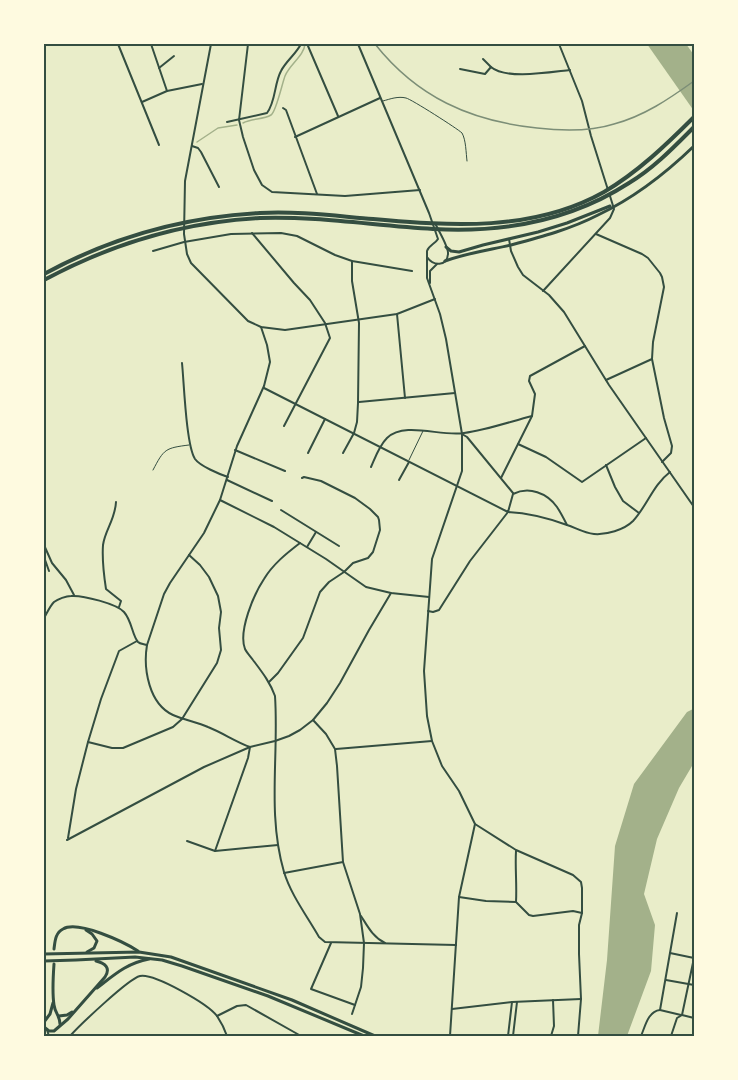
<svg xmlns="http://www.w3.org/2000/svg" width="738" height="1080" font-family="'Fira Sans',sans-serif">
<rect width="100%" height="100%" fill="#e9edc9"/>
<g fill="#a3b18a">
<path d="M647 44H686L694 55V111Z"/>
<path d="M693 709 694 710V766H692L679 788 657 839 644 894 655 925 651 971 627 1036H598L607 960 615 846 634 784 687 712Z"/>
</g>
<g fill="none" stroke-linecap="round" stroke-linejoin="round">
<g stroke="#a3b18a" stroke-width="1.5">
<path d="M243 123C252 118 263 120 271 115 276 112 282 84 285 76 290 64 304 56 305 44"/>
<path d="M197 142 218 128 237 125"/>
</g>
<g stroke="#344e41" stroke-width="1">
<path d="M383 101C390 99 398 96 406 98 411 99 458 129 462 133 466 140 466 153 467 161"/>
<path d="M409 460 423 431"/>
<path d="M153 470C164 449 165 448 189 445"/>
</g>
<g stroke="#344e41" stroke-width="2">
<path d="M118 44 159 145"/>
<path d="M151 44 167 91"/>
<path d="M211 44 185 181 184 234 187 254 191 263 248 321 261 327 285 330 397 314 435 299"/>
<path d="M248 44 239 120 243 137 254 170 262 185 272 192 345 196 420 190"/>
<path d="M559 44 582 101 591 136 608 190"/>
<path d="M308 46 338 116"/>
<path d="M483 59 491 67"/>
<path d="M159 68 174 56"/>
<path d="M460 69 485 74 491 67C506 80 551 72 570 70"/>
<path d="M142 102 167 91 202 84"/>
<path d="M283 108 286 110 317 194"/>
<path d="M227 122 267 113C276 101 274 84 281 71 286 61 296 54 301 44"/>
<path d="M295 137 380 98"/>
<path d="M192 146 198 148 201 152 219 187"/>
<path d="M252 233 294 283 310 300 325 323 330 338 284 426"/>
<path d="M596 234 642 254 648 258 660 273 662 277 664 287 653 342 652 359 664 418 672 446 671 453 662 462"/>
<path d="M153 251 184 242 231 234 281 233 297 236 335 255 352 261 412 271"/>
<path d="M543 291 610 218 614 209 610 196"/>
<path d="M397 314 405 398"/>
<path d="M182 363C184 382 186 445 195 459 200 466 219 474 228 477"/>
<path d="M606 380 652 359"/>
<path d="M264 388 508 512 513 494C529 486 547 493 557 507 561 513 564 519 567 525"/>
<path d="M359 402 455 393"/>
<path d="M462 434 467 437 513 493"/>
<path d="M518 444 546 457 582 482 646 438"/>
<path d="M235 450 285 471"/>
<path d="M308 453 325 419"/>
<path d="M343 453 354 433 357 422 358 403 359 323 352 281V261"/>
<path d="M606 465 615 487 623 501 639 513"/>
<path d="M371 467C375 458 379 446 387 438 405 421 441 437 464 433 486 430 509 422 532 416"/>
<path d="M501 478 532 416 535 394 529 381 530 376 585 346"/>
<path d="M227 480 272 501"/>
<path d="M399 480 409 462"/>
<path d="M220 500 274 527 326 559 366 587 391 593 429 597"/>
<path d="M116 502C115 520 105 530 103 545 102 559 104 576 106 589L121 601 119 607"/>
<path d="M281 510 339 546"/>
<path d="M300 543C287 553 273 564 264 579 254 594 238 631 245 649 247 653 251 657 253 660 262 672 270 682 275 696 279 755 267 814 284 872 291 895 307 916 319 937L325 942 456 945"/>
<path d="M44 545 52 563 66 580 74 595"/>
<path d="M307 547 316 532"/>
<path d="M44 557 49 571"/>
<path d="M44 618C47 613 50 606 54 602 58 599 66 596 71 596 83 595 117 604 124 612 132 621 132 635 138 642 140 644 144 644 147 645"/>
<path d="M269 682 278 673 303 638 320 592 329 582 344 572 353 563 368 558 373 552 380 530 379 520 378 517 370 509 355 498 321 481 304 477 302 478"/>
<path d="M313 720 326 734 335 749 337 766 343 862 360 914 364 943 363 968 361 987 352 1014"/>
<path d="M88 742 112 748H123L173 727 182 719 217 663 221 650 219 628 221 612 218 596 209 577 200 565 189 555"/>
<path d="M250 747C236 742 223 733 208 727 197 722 184 720 173 715 149 704 143 669 147 645L164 594 170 583 204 533 220 500 237 446 264 386 270 362 267 345 261 327"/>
<path d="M336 749 432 741"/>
<path d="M475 824 516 850 573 875 581 882 582 888V913L579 925V954L581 999 578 1036"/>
<path d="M68 838 76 789 88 742 101 699 119 651 137 641"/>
<path d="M67 840 204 767 250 747 275 741 289 736 300 730 313 720 327 703 340 683 369 630 391 593"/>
<path d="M187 841 215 851 278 845"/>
<path d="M215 851 248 758 250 747"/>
<path d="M516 851C515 868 517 885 516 902"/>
<path d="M284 873 343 862"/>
<path d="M459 897 486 901 516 902 529 915 533 916 573 911 582 913"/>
<path d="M361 916C368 927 373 937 385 943"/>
<path d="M331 943 311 989 355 1005"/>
<path d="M670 953 694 958 682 1015 677 1018 671 1036"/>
<path d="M666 980 694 985"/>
<path d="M452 1009 512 1002 581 999"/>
<path d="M660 1010 677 913"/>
<path d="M660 1010 681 1015"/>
<path d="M217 1016 237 1006 246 1005 301 1036"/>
<path d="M47 1030 49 1036"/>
<path d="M70 1036C79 1026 128 979 140 976 154 973 208 1004 217 1016 221 1022 225 1030 227 1036"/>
<path d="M508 1036 512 1002"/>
<path d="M513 1036 517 1002"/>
<path d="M551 1036 554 1026 553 1000"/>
<path d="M641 1036C645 1027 648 1011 660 1010"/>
</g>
<g stroke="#344e41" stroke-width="2">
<path d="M358 44 429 213 438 239C435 244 429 245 427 251V278L440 314 446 339 462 434V471L432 559 424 671 427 716 432 741 442 766 459 791 475 824 459 897 450 1036"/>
<path d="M509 239 511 251 518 267 523 275 549 295 564 312 609 385 694 507"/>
<path d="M427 257C433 266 447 267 448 254 449 247 438 230 435 223"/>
<path d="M430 283V271L437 264"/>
<path d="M428 611 433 612 439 610 470 561 508 512C528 513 548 518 567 525 576 528 584 533 594 534 606 535 624 530 633 521 647 506 653 485 670 472"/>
<path d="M682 1015 694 1018"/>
</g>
<g stroke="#344e41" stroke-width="3">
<path d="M446 247 451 251 459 252 483 245 538 232 567 223 610 206"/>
<path d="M445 261C467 253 489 250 511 245 541 237 571 229 598 215 634 198 666 173 694 146"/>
<path d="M86 930 92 934 97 941 94 948 87 952"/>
<path d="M54 949C55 942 55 933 63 929 78 920 124 942 138 951"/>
<path d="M44 954 139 952 171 957 292 1000 375 1036"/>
<path d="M44 961 76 960 135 957 162 960 182 966 268 996 364 1036"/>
<path d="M54 964C53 978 52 992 54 1005 55 1013 60 1016 60 1024"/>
<path d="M97 988C114 975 127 963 149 959"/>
<path d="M59 1016 67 1015 72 1012"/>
<path d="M44 1022 50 1014 53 1003"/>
<path d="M44 1027 49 1031H54L68 1019 105 977C111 968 105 963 96 961"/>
</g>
<g stroke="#344e41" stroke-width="4">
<path d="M44 274C112 237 182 217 260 213 298 211 336 216 373 219 451 226 533 232 604 192 638 172 667 144 694 117"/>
<path d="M44 280C111 244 183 222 260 218 318 216 376 226 433 229 502 233 570 221 629 183 654 168 674 147 694 127"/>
</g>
<path stroke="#7c8e77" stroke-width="1.5" d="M375 44C417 97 470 121 537 128 562 131 589 132 614 124 644 116 669 99 694 81"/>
</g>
<rect width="738" height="1080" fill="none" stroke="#fefae0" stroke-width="90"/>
<rect x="45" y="45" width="648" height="990" fill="none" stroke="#344e41" stroke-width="2"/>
</svg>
